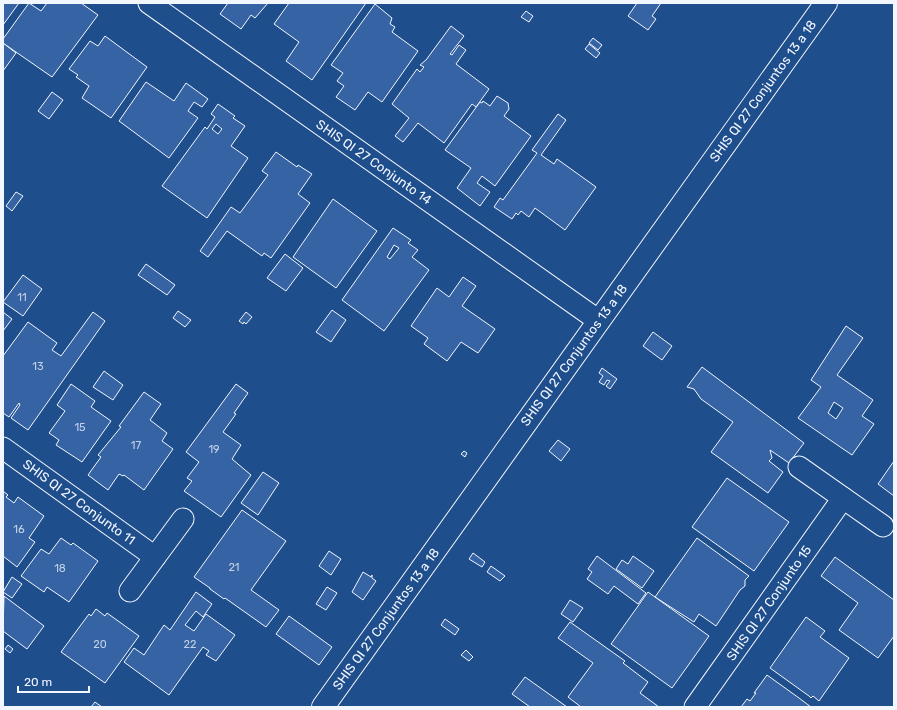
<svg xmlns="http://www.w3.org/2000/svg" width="897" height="710" font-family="Rubik,sans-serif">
<rect width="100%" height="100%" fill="#1f4e8c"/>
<g fill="#3563a3" stroke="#f2f6ff" fill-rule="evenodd">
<path d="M3 3H19L3 25Z"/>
<path d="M29 3 41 11 47 3H81L98 15 52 77 3 43V39Z"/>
<path d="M228 3H268L255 18 251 15 241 29 220 14Z"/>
<path d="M289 3H366L312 80 286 61 299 42 274 24Z"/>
<path d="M637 3H661L652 16 656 19 648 30 628 16Z"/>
<path d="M375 4 392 18 390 24 395 27 392 32 418 51 382 102 368 92 355 110 336 97 344 86 337 81 343 73 331 65Z"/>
<path d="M526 11 533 16 529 22 521 17Z"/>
<path d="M451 26 464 36 450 54 452 55 459 45 466 50 456 64 489 89 476 107 472 104 444 143 418 123 403 142 395 136 409 118 392 104 417 69 420 72 424 67 420 65 426 60Z"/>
<path d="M105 36 147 67 111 118 82 98 89 86 76 77 78 75 69 69 90 41 98 46Z"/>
<path d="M593 38 602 45 598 50 589 43Z"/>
<path d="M3 43 16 53 3 71Z"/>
<path d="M589 44 600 53 596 58 585 49Z"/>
<path d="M146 82 174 101 186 83 208 99 202 107 194 102 188 111 198 118 169 158 119 121Z"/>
<path d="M52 92 63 100 49 119 38 111Z"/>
<path d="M497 96 508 103 509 109 504 116 531 136 495 186 482 176 477 183 490 192 480 206 457 188 471 168 445 150 480 102 482 103 483 101 490 106Z"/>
<path d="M218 104 235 116 233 118 245 126 231 146 248 158 207 218 162 186 205 127 207 129 215 117 211 114ZM216 124 222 129 218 134 212 129Z"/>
<path d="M558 114 566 120 541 155 554 164 557 159 596 187 565 230 535 208 529 217 521 211 518 215 516 213 512 219 494 207 500 198 503 200 537 153 532 150Z"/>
<path d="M276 152 297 167 298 165 312 174 298 194 310 203 271 258 264 253 262 256 227 231 208 257 200 251 231 207 240 213 268 175 262 171Z"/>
<path d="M16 192 23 196 12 211 6 206Z"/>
<path d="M333 199 377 231 336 288 293 257Z"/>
<path d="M393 228 411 240 408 243 418 250 412 257 429 270 384 331 342 300ZM394 245 399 248 390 259 387 257Z"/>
<path d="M285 254 303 268 286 291 267 278Z"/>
<path d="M146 264 175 285 167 295 138 275Z"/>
<path d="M23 275 42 289 23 316 3 302Z"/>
<path d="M463 277 476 286 462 306 495 329 478 353 461 342 447 361 424 344 428 338 411 326 437 288 449 297Z"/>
<path d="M332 310 346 320 331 342 316 332Z"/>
<path d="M178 311 191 320 185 327 173 318Z"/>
<path d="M3 312 12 319 3 331Z"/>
<path d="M93 312 105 321 28 430 11 418 20 405 19 403 9 417 3 413V356L28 322 57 343 52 350 61 356Z"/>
<path d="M246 312 252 317 246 324 244 322 243 324 239 321Z"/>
<path d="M846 326 863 338 837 375 873 400 862 416 874 424 852 455 798 418 821 387 811 380ZM834 402 843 408 836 419 828 413Z"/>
<path d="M653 332 672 346 662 360 643 346Z"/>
<path d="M702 367 804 443 789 463 770 450 772 458 769 461 783 472 768 493 711 452 733 422 701 399 694 389 687 387Z"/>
<path d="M602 368 617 379 610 389 606 386 610 381 607 380 604 385 599 382 603 376 599 373Z"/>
<path d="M104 371 123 385 113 400 93 387Z"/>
<path d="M71 384 95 401 91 407 111 421 82 462 56 445 59 440 49 433 65 411 57 405Z"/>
<path d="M236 384 248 393 234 413 236 414 223 432 241 445 232 459 251 475 221 517 184 491 192 481 187 478 199 462 186 452Z"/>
<path d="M144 392 161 404 150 420 167 433 162 441 173 449 144 490 124 475 123 476 119 474 108 490 88 475 101 457 98 455 121 427 119 426Z"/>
<path d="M558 440 570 449 561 461 549 451Z"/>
<path d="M464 451 467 453 465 457 461 454Z"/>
<path d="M894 461V496L878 484Z"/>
<path d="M263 472 279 483 258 515 241 503Z"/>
<path d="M727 478 789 522 754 571 692 527Z"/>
<path d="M3 491 8 495 6 497 14 503 18 497 44 516 29 538 35 542 17 567 3 556Z"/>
<path d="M242 510 286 541 251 590 279 610 266 627 225 598 224 599 210 589V588L194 577Z"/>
<path d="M61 538 71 545 73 543 98 561 69 602 47 587 44 592 21 576 41 549 49 554Z"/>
<path d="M697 538 749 576 745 580V586L740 590 716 626 699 614 694 622 655 597Z"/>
<path d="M329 551 341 559 331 575 319 566Z"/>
<path d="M473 553 485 562 482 567 469 559Z"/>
<path d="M597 556 646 593 638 604 614 586 608 594 587 579 592 572 588 569Z"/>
<path d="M633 556 654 571 642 588 616 569 622 560 628 564Z"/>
<path d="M835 557 894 600V636L878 658 839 630 858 603 821 576Z"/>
<path d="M491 566 505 576 500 581 487 572Z"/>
<path d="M363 572 371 577 372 575V578L376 581 363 600 352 592Z"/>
<path d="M12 577 22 584 12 598 3 592Z"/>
<path d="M327 587 337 593 326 610 316 604Z"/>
<path d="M196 592 212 604 203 617 196 611 185 625 194 631 206 614 235 635 216 661 206 655 209 651 203 647 169 695 124 662 134 648 144 655 164 625 170 630Z"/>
<path d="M648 592 709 636 672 688 611 644Z"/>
<path d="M4 596 44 626 27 649 3 631Z"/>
<path d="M570 600 583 608 573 622 561 614Z"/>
<path d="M96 609 105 616 107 613 139 636 105 683 61 652 89 614 91 616Z"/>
<path d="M289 616 332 647 319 665 276 634Z"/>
<path d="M806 617 825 631 820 637 849 658 819 701 813 696 811 698 809 696 770 668Z"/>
<path d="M445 619 459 629 455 635 441 625Z"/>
<path d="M570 622 625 661 623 663 648 682 640 693 659 707H581L568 697 593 663 558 638Z"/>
<path d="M8 645 13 649 10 653 5 649Z"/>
<path d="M466 650 473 657 469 661 461 655Z"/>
<path d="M767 675 799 698 811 707H741L747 699 750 701 756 693H754Z"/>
<path d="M525 677 556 699 567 707H530L512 694Z"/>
<path d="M95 702 102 707H91Z"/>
</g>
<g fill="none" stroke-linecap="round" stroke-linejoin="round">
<g stroke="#f2f6ff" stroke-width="23">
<g id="minor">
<path d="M149 3 599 321"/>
<path d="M3 448 155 557"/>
<path d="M799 467 883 526"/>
<path d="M130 591 183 519"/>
<path d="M695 707 843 498"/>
</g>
</g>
<g stroke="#f2f6ff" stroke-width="24">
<path id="tertiary" d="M323 707 826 3"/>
</g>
<use href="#minor" stroke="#1f4e8c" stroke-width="21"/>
<use href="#tertiary" stroke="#1f4e8c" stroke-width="22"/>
</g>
<g text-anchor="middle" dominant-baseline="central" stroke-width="3" stroke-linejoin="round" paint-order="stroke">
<g font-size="11" fill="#c3d1e8">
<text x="22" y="297">11</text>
<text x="38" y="366">13</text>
<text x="80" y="427">15</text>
<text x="136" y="445">17</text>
<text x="214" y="449">19</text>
<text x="19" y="529">16</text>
<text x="234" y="567">21</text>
<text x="60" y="568">18</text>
<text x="100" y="644">20</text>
<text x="190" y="644">22</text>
</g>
<g font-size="13" fill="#f2f6ff" stroke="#1f4e8c">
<text transform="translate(763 91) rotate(-54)">SHIS QI 27 Conjuntos 13 a 18</text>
<text transform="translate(374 162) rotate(35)">SHIS QI 27 Conjunto 14</text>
<text transform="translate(574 355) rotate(-54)">SHIS QI 27 Conjuntos 13 a 18</text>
<text transform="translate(79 502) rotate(36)">SHIS QI 27 Conjunto 11</text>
<text transform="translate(769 603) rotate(-55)">SHIS QI 27 Conjunto 15</text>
<text transform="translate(386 619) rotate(-54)">SHIS QI 27 Conjuntos 13 a 18</text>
</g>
</g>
<rect width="897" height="710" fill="none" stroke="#f2f6ff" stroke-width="8"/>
<path d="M18 686v6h71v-6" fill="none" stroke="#f2f6ff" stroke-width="2"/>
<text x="24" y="686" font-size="12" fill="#f2f6ff" stroke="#1f4e8c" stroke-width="3" paint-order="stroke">20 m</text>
</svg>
